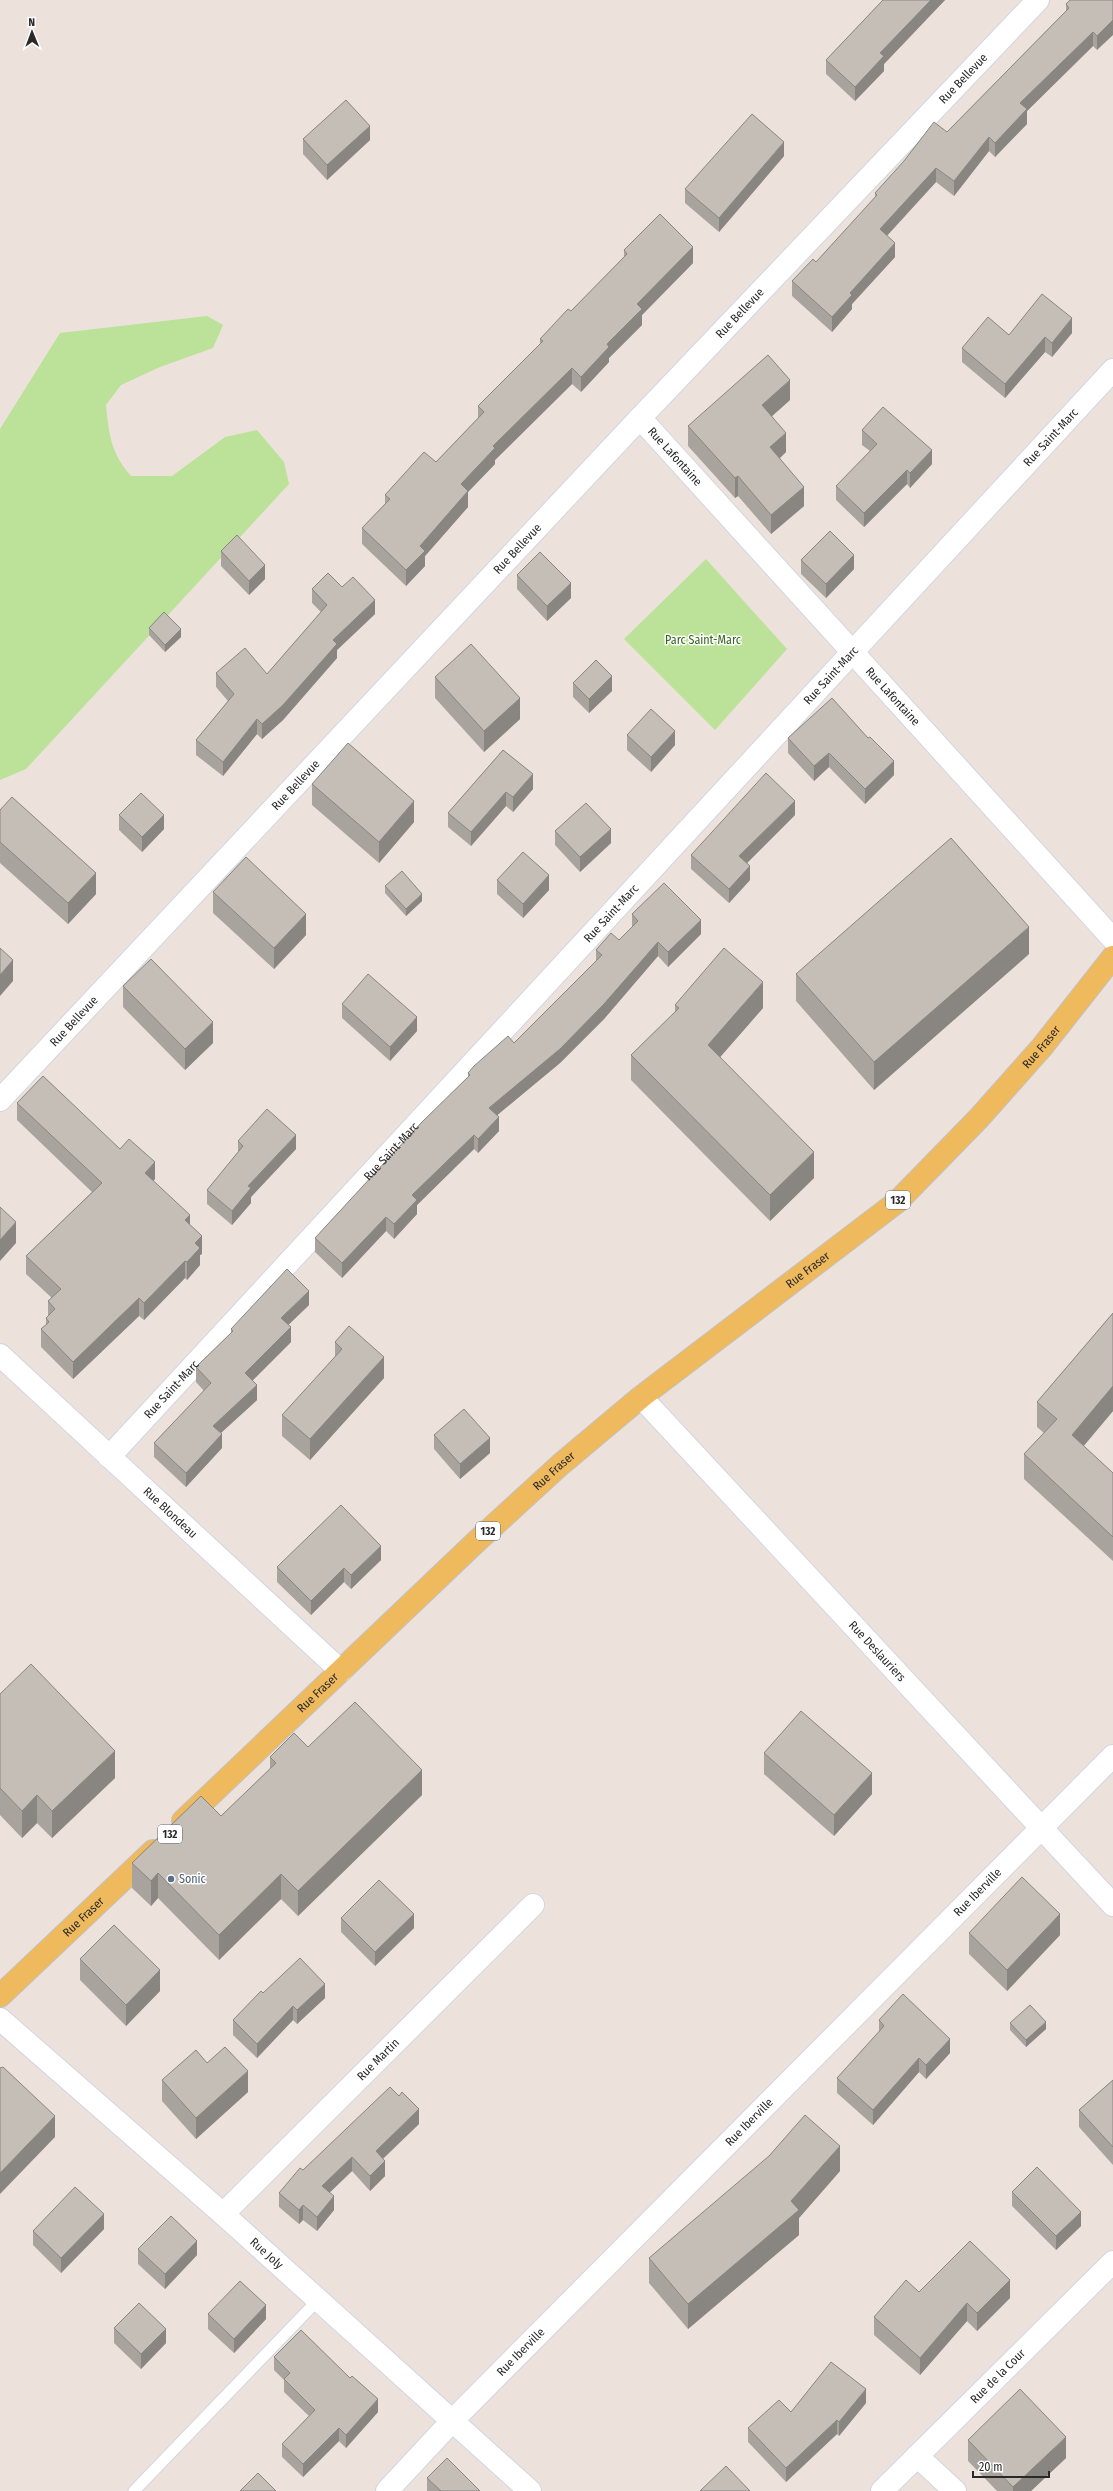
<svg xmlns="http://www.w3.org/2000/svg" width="1113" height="2491" font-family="'Fira Sans Condensed',sans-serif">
<rect width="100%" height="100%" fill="#ece2db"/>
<g fill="#bbe298">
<path d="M207 316 223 325 213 348 160 367 121 385 106 405C109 435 111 453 131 476H172L225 437 257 430 284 462 289 484 26 769 0 780V429L60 333Z"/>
<path d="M706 559 787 649 715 730 624 639Z"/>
</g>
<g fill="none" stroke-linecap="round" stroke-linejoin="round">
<g stroke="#d1d6e2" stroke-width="13">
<path id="lane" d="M134 2491 318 2300"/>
</g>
<g stroke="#d1d6e2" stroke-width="24">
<g id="street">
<path id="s1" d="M640 418 1113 939"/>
<path id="s2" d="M0 1100 640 418 1038 0"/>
<path id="s3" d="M0 1355 341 1671"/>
<path id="s4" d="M641 1397 1113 1905"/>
<path id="s5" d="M109 1457 1113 370"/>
<path id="s6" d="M0 2019 223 2214 530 2491"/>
<path id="s7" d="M223 2214 533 1905"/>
<path d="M917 2456 955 2491"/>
<path id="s8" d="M387 2491 453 2420 1113 1756"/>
<path id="s9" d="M882 2491 1113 2262"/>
</g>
</g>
<g stroke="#c3c3c3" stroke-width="24">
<g id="primary">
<path id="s10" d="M183 1821 477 1541 560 1465 641 1397 897 1202 979 1118 1042 1047 1113 957"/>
<path id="s11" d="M0 1996 153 1851"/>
</g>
</g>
<use href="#lane" stroke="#fff" stroke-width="11"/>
<use href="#street" stroke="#fff" stroke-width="22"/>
<use href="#primary" stroke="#efb95d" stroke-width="22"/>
</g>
<g fill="#a9a39d">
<path d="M883 0H945L884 64V71L855 101 826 74V60Z"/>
<path d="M1113 0 1097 50 1093 46 1027 111V124L995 157 989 151 954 196 936 182 887 236 895 257 852 304V309L832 332 792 296V281L816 262 875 198V193L947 132 1066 11V4Z"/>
<path d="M303 139 370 140 327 180 303 154Z"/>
<path d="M784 156 719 232 685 203V189Z"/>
<path d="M624 250 693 263 642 315V325L609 358V362L581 392 572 384 495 460V464L468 492V507L425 556V566L406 586 362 544V528L385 504V495L436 462 478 418V406L540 344V339L571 311 624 257Z"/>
<path d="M1072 333 1052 357 1045 352 1005 398 962 362V348L1009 335Z"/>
<path d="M790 400 772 416 786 452 780 458 804 506 771 534 738 496 735 498 688 446V426Z"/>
<path d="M862 430 932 464 910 488 907 484 864 527 836 500V486L870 451 862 445Z"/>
<path d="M221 551 265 579 249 595 221 566Z"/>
<path d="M801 560 854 569 826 598 801 574Z"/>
<path d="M517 575 571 598 547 621 517 589Z"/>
<path d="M342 587 375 614 337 650V658L283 720 262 739 257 734 223 776 196 755V740L228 701 216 687V673L267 674 321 612 312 603V589Z"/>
<path d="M149 628 181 637 165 652 149 635Z"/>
<path d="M435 677 520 719 484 752 435 698Z"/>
<path d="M573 683 612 691 589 713 573 697Z"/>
<path d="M627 735 675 745 651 772 627 750Z"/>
<path d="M788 738 894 775 865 804 829 767 814 781 788 753Z"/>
<path d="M503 750 533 789 513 812 506 806 471 846 448 827V813Z"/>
<path d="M312 784 414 822 379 863 312 805Z"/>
<path d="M0 810 96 894 68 924 0 863Z"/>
<path d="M119 815 164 829 142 852 119 830Z"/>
<path d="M795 815 747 863 750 880 729 903 691 869V855Z"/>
<path d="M555 831 611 843 580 872 555 845Z"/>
<path d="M497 880 549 890 523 918 497 894Z"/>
<path d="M385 886 422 901 406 916 385 893Z"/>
<path d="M213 892 306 935 274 969 213 913Z"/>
<path d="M632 914 701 934 668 967 658 956 604 1019 560 1063 497 1115 499 1131 478 1153 474 1149 417 1205V1214L394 1239 386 1231 342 1278 315 1252V1238L468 1077V1073L514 1043 596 961V950L619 940 632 927Z"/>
<path d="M1029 954 874 1090 796 1001V974Z"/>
<path d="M123 986 213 1043 185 1070 123 1007Z"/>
<path d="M342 1004 417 1031 390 1061 342 1018Z"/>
<path d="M675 1005 763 1008 720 1057 814 1178 770 1221 631 1080V1055L675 1012Z"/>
<path d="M17 1103 120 1149 155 1179 153 1181 190 1225 202 1254 200 1255V1265L187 1280 185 1278 144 1320 139 1316 73 1379 41 1347V1329L46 1325V1318L48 1316V1301L52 1298 26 1274V1256L92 1192 17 1120Z"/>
<path d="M238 1141 296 1149 251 1197V1203L232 1225 207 1204V1190L238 1153Z"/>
<path d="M309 1305 288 1325 291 1342 252 1381 257 1400 221 1433 222 1448 186 1487 154 1457V1443L204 1391 196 1382V1367L231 1333V1329Z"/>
<path d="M1113 1313V1411L1083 1446 1113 1473V1561L1024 1479V1454L1044 1433 1037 1427V1402Z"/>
<path d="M335 1342 384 1378 310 1460 282 1436V1415L335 1358Z"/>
<path d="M434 1435 490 1453 460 1479 434 1449Z"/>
<path d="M381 1560 351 1589 344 1582 311 1615 277 1582V1567Z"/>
<path d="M0 1694 115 1778 52 1838 37 1823 22 1838 0 1815Z"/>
<path d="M308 1747 422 1795 298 1916 281 1899 219 1960 158 1898 151 1906 132 1888V1863L221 1816 270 1769V1757Z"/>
<path d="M764 1753 872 1794 834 1836 764 1774Z"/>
<path d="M341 1918 414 1928 375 1966 341 1932Z"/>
<path d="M969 1933 1060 1935 1007 1991 969 1954Z"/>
<path d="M80 1959 160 1991 126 2026 80 1980Z"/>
<path d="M263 1993 325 1998 297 2024 293 2020 257 2058 233 2035V2020Z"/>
<path d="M879 2020 950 2053 926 2079 919 2072 873 2125 837 2093V2078L879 2032Z"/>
<path d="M1010 2023 1046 2029 1026 2047 1010 2030Z"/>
<path d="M207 2063 248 2092 196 2139 162 2101V2080Z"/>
<path d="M1113 2080V2165L1079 2127V2110Z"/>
<path d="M419 2124 383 2159 385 2176 370 2191 352 2171 330 2192 334 2210 317 2231 303 2220 299 2224 279 2207V2193L303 2170Z"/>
<path d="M840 2171 799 2218V2235L688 2329 649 2283V2258Z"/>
<path d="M1012 2192 1081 2226 1056 2250 1012 2206Z"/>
<path d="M104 2229 61 2273 33 2245V2231Z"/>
<path d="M138 2249 197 2255 165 2289 138 2264Z"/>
<path d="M919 2292 1010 2298 977 2331 967 2321 920 2375 874 2335V2317Z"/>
<path d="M208 2314 266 2319 234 2353 208 2329Z"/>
<path d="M114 2328 166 2343 141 2369 114 2343Z"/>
<path d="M274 2357 378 2412 346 2448 339 2441 303 2477 282 2457V2444L309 2416 284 2392V2380L274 2370Z"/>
<path d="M866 2403 839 2436 837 2434 786 2482 748 2442V2428L791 2412Z"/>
<path d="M968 2440 1066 2458 1031 2491H997L968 2461Z"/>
<path d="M427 2478 480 2491H427Z"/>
</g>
<g fill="#898580">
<path d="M931 0H945L884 64V71L855 101V87L880 53Z"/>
<path d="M1113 20V35L1097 50V36Z"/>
<path d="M1093 32V46L1027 111V124L995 157V143L1020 103Z"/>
<path d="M370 126V140L327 180V165Z"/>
<path d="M989 137V151L954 196V181Z"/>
<path d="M784 142V156L719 232V218Z"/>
<path d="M936 168V182L880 243V229Z"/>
<path d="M895 243V257L852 304V309L832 332V317L850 293Z"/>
<path d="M693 247V263L642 315V325L609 358V362L581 392V377L607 344 637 304Z"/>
<path d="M1072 318V333L1052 357V343Z"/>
<path d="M1045 337V352L1005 398V384Z"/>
<path d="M572 368V384L495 460V464L468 492V507L425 556V566L406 586V570L420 546 461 484 493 446Z"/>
<path d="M790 380V400L762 425V405Z"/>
<path d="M786 433V452L770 467V447Z"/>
<path d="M932 450V464L910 488V473Z"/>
<path d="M907 470V484L864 527V513Z"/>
<path d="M738 476V496L735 498V478Z"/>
<path d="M804 487V506L771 534V515Z"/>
<path d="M854 555V569L826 598V584Z"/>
<path d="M265 565V579L249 595V581Z"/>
<path d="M571 583V598L547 621V606Z"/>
<path d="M375 600V614L337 650V658L283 720 262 739V724L333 640Z"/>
<path d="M181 629V637L165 652V645Z"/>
<path d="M612 676V691L589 713V699Z"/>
<path d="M520 698V719L484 752V731Z"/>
<path d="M257 719V734L223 776V762Z"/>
<path d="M675 731V745L651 772V757Z"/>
<path d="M829 753V767L814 781V766Z"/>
<path d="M894 761V775L865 804V789Z"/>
<path d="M533 774V789L513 812V797Z"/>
<path d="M506 792V806L471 846V832Z"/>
<path d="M414 801V822L379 863V842Z"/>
<path d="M795 801V815L739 871V856Z"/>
<path d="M164 815V829L142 852V837Z"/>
<path d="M611 829V843L580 872V857Z"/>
<path d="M750 866V880L729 903V889Z"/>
<path d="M96 873V894L68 924V903Z"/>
<path d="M549 875V890L523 918V904Z"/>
<path d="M422 894V901L406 916V909Z"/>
<path d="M306 914V935L274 969V948Z"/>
<path d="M701 920V934L668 967V952Z"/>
<path d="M1029 927V954L874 1090V1062Z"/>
<path d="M658 942V956L604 1019 560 1063 489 1122V1108Z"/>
<path d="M13 960V981L0 996V975Z"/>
<path d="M763 982V1008L708 1071V1045Z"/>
<path d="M417 1017V1031L390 1061V1047Z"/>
<path d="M213 1022V1043L185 1070V1049Z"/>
<path d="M499 1117V1131L478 1153V1139Z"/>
<path d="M296 1135V1149L251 1197V1203L232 1225V1211L248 1186Z"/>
<path d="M474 1135V1149L417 1205V1214L394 1239V1224L412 1195Z"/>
<path d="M814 1152V1178L770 1221V1195Z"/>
<path d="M155 1162V1179L145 1190V1173Z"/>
<path d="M190 1215V1233L185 1220Z"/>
<path d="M386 1217V1231L342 1278V1263Z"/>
<path d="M16 1222V1243L0 1261V1240Z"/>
<path d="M202 1236V1254L200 1255V1265L187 1280V1262L195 1243Z"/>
<path d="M185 1261V1278L144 1320V1303Z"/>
<path d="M309 1291V1305L281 1332V1318Z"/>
<path d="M139 1298V1316L73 1379V1362Z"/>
<path d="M291 1327V1342L245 1388V1373Z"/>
<path d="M384 1357V1378L310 1460V1439Z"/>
<path d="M257 1385V1400L213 1440V1426Z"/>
<path d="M1113 1386V1411L1072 1460V1435Z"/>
<path d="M222 1434V1448L186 1487V1473Z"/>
<path d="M490 1438V1453L460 1479V1464Z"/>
<path d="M381 1546V1560L351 1589V1575Z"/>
<path d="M344 1568V1582L311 1615V1601Z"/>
<path d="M115 1751V1778L52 1838V1811Z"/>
<path d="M422 1770V1795L298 1916V1891Z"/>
<path d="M872 1773V1794L834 1836V1815Z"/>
<path d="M37 1795V1823L22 1838V1811Z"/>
<path d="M158 1873V1898L151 1906V1881Z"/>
<path d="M281 1874V1899L219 1960V1935Z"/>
<path d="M414 1914V1928L375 1966V1952Z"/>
<path d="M1060 1914V1935L1007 1991V1970Z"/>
<path d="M160 1970V1991L126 2026V2005Z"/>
<path d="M325 1984V1998L297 2024V2010Z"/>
<path d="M293 2006V2020L257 2058V2044Z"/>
<path d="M1046 2022V2029L1026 2047V2040Z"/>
<path d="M950 2039V2053L926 2079V2065Z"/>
<path d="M919 2058V2072L873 2125V2110Z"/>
<path d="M248 2071V2092L196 2139V2118Z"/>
<path d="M419 2109V2124L376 2165V2151Z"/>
<path d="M55 2116V2137L0 2194V2173Z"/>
<path d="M840 2146V2171L799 2218V2235L688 2329V2304L791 2201Z"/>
<path d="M352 2157V2171L322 2200V2186Z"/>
<path d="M385 2161V2176L370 2191V2176Z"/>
<path d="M334 2196V2210L317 2231V2217Z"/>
<path d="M303 2205V2220L299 2224V2210Z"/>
<path d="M1081 2212V2226L1056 2250V2236Z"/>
<path d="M104 2214V2229L61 2273V2258Z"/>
<path d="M197 2241V2255L165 2289V2274Z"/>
<path d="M1010 2280V2298L977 2331V2313Z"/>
<path d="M967 2303V2321L920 2375V2358Z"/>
<path d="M266 2305V2319L234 2353V2339Z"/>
<path d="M166 2329V2343L141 2369V2354Z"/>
<path d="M866 2389V2403L839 2436V2422Z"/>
<path d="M378 2399V2412L346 2448V2435Z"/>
<path d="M837 2420V2434L786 2482V2468Z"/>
<path d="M339 2428V2441L303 2477V2464Z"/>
<path d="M1066 2437V2458L1031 2491H1013V2487Z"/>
</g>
<g fill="#c4beb7" stroke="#898580">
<path d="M883 0H931L880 53 884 56 855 87 826 60Z"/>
<path d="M1070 0H1113V20L1097 36 1093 32 1020 103 1027 109 995 143 989 137 954 181 936 168 880 229 895 243 850 293 852 295 832 317 792 281 813 259 816 262 877 195 875 193 904 161 934 122 947 132 1069 8 1066 4Z"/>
<path d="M346 100 370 126 327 165 303 139Z"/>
<path d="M752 114 784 142 719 218 685 189Z"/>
<path d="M660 214 693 247 637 304 642 309 607 344 609 347 581 377 572 368 493 446 495 448 461 484 468 491 420 546 425 551 406 570 362 528 390 499 385 495 424 452 436 462 484 412 478 406 543 341 540 339 568 309 571 311 627 254 624 250Z"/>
<path d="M1042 294 1072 318 1052 343 1045 337 1005 384 962 348 988 317 1009 335Z"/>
<path d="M768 355 790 380 762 405 786 433 770 447 804 487 771 515 738 476 735 478 688 426Z"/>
<path d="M883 407 932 450 910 473 907 470 864 513 836 486 877 444 862 430Z"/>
<path d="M830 531 854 555 826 584 801 560Z"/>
<path d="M237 535 265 565 249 581 221 551Z"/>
<path d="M540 552 571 583 547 606 517 575Z"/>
<path d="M328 573 342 587 353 577 375 600 333 640 337 644 283 705 262 724 257 719 223 762 196 740 234 694 216 673 245 648 267 674 327 605 312 589Z"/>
<path d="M164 612 181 629 165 645 149 628Z"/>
<path d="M471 644 520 698 484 731 435 677Z"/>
<path d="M596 660 612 676 589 699 573 683Z"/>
<path d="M832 698 868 738 870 737 894 761 865 789 829 753 814 766 788 738Z"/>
<path d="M651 709 675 731 651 757 627 735Z"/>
<path d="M348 743 414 801 379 842 312 784Z"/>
<path d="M503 750 533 774 513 797 506 792 471 832 448 813Z"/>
<path d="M766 773 795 801 739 856 750 866 729 889 691 855Z"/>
<path d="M141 793 164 815 142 837 119 815Z"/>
<path d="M12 797 96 873 68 903 0 842V810Z"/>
<path d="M586 803 611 829 580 857 555 831Z"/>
<path d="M951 838 1029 927 874 1062 796 974Z"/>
<path d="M523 852 549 875 523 904 497 880Z"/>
<path d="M246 857 306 914 274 948 213 892Z"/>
<path d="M402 871 422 894 406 909 385 886Z"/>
<path d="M664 883 701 920 668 952 658 942 604 1004 560 1049 489 1108 499 1117 478 1139 474 1135 412 1195 417 1200 394 1224 386 1217 342 1263 315 1238 422 1122 470 1075 468 1073 474 1066 508 1036 514 1043 602 955 596 950 611 933 619 940 638 921 632 914Z"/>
<path d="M0 948 13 960 0 975Z"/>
<path d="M724 948 763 982 708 1045 814 1152 770 1195 631 1055 679 1008 675 1005Z"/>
<path d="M151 959 213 1022 185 1049 123 986Z"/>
<path d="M368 974 417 1017 390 1047 342 1004Z"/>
<path d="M43 1076 120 1149 129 1139 155 1162 145 1173 190 1215 185 1220 202 1236 195 1243 200 1248 187 1262 185 1261 144 1303 139 1298 73 1362 41 1329 49 1322 46 1318 55 1309 48 1301 61 1289 26 1256 102 1183 17 1103Z"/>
<path d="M267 1109 296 1135 248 1186 251 1188 232 1211 207 1190 243 1146 238 1141Z"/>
<path d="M0 1207 16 1222 0 1240Z"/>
<path d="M287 1269 309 1291 281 1318 291 1327 245 1373 257 1385 213 1426 222 1434 186 1473 154 1443 211 1383 196 1367 233 1331 231 1329Z"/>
<path d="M1113 1313V1386L1072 1435 1113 1473V1537L1024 1454 1057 1419 1037 1402Z"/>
<path d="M349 1326 384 1357 310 1439 282 1415 342 1349 335 1342Z"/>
<path d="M464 1409 490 1438 460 1464 434 1435Z"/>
<path d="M341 1505 381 1546 351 1575 344 1568 311 1601 277 1567Z"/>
<path d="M31 1664 115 1751 52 1811 37 1795 22 1811 0 1788V1694Z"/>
<path d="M355 1702 422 1770 298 1891 281 1874 219 1935 158 1873 151 1881 132 1863 201 1796 221 1816 276 1763 270 1757 294 1733 308 1747Z"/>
<path d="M801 1711 872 1773 834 1815 764 1753Z"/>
<path d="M1022 1877 1060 1914 1007 1970 969 1933Z"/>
<path d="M379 1880 414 1914 375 1952 341 1918Z"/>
<path d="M114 1925 160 1970 126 2005 80 1959Z"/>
<path d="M300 1958 325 1984 297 2010 293 2006 257 2044 233 2020 261 1991 263 1993Z"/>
<path d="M903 1994 950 2039 926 2065 919 2058 873 2110 837 2078 884 2026 879 2020Z"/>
<path d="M1030 2005 1046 2022 1026 2040 1010 2023Z"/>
<path d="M225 2047 248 2071 196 2118 162 2080 196 2050 207 2063Z"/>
<path d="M3 2067 55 2116 0 2173V2068Z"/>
<path d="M1113 2080V2147L1079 2110Z"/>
<path d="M390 2087 399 2096 402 2092 419 2109 376 2151 385 2161 370 2176 352 2157 322 2186 334 2196 317 2217 303 2205 299 2210 279 2193 300 2168 303 2170Z"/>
<path d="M805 2115 840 2146 791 2201 799 2210 688 2304 649 2258 769 2156Z"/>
<path d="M1037 2167 1081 2212 1056 2236 1012 2192Z"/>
<path d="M75 2187 104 2214 61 2258 33 2231Z"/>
<path d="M171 2216 197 2241 165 2274 138 2249Z"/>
<path d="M970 2241 1010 2280 977 2313 967 2303 920 2358 874 2317 906 2280 919 2292Z"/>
<path d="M240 2281 266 2305 234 2339 208 2314Z"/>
<path d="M139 2303 166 2329 141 2354 114 2328Z"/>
<path d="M301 2330 350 2378 352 2376 378 2399 346 2435 339 2428 303 2464 282 2444 315 2410 284 2379 290 2373 274 2357Z"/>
<path d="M831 2362 866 2389 839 2422 837 2420 786 2468 748 2428 779 2400 791 2412Z"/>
<path d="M1020 2389 1066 2437 1013 2487 968 2440Z"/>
<path d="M447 2458 480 2491H441L427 2478Z"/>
<path d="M726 2466 750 2491H700Z"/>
<path d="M258 2473 276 2491H240Z"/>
</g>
<circle fill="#5c6f8a" stroke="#fff" stroke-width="1.5" cx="171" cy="1879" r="4"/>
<g text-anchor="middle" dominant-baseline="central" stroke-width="3" stroke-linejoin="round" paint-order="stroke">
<g fill="#fff" stroke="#696969" stroke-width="1">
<rect x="886" y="1191" width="24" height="18" rx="3"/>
<rect x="476" y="1522" width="24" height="18" rx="3"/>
<rect x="158" y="1825" width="24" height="18" rx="3"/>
</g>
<g font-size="11" font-weight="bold" fill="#292929">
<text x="898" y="1200">132</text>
<text x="488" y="1531">132</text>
<text x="170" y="1834">132</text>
</g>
<g font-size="12" fill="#292929" stroke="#fff">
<text stroke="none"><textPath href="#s2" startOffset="1404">Rue Bellevue</textPath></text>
<text stroke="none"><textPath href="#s2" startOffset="1080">Rue Bellevue</textPath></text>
<text stroke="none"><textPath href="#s5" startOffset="1388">Rue Saint-Marc</textPath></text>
<text stroke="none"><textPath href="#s1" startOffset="52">Rue Lafontaine</textPath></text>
<text stroke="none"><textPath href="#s2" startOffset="756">Rue Bellevue</textPath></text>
<text stroke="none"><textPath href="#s5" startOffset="1064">Rue Saint-Marc</textPath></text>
<text stroke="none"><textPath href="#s1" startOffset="376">Rue Lafontaine</textPath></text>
<text stroke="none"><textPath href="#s2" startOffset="432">Rue Bellevue</textPath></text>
<text stroke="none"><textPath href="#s5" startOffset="740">Rue Saint-Marc</textPath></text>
<text stroke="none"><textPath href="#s2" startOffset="108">Rue Bellevue</textPath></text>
<text stroke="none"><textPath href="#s10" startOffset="1158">Rue Fraser</textPath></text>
<text stroke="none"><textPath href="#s5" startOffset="416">Rue Saint-Marc</textPath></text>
<text stroke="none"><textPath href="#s10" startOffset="834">Rue Fraser</textPath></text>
<text stroke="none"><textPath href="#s5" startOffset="92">Rue Saint-Marc</textPath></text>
<text stroke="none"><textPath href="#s10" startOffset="510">Rue Fraser</textPath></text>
<text stroke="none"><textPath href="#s3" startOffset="232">Rue Blondeau</textPath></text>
<text stroke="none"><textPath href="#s4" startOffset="347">Rue Deslauriers</textPath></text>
<text stroke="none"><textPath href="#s10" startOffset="186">Rue Fraser</textPath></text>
<text stroke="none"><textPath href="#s8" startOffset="841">Rue Iberville</textPath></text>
<text stroke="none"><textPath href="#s11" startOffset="115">Rue Fraser</textPath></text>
<text stroke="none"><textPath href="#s7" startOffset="219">Rue Martin</textPath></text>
<text stroke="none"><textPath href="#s8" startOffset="517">Rue Iberville</textPath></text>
<text stroke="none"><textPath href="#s6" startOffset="355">Rue Joly</textPath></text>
<text stroke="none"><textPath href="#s8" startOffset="193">Rue Iberville</textPath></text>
<text stroke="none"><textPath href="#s9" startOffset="163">Rue de la Cour</textPath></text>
</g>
<g font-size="12" fill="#34661a" stroke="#fff">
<text x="703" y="640">Parc Saint-Marc</text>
</g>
<g font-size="12" fill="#4e5e75" stroke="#fff" text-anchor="start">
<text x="179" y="1879">Sonic</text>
</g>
</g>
<g transform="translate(32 32) rotate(359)" stroke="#ffffff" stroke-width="3" paint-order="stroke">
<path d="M0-3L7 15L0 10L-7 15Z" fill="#292929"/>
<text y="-6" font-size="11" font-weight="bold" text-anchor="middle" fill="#292929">N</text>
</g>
<path d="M973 2471v6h76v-6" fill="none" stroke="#292929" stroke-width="2"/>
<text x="979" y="2471" font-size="12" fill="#292929" stroke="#ffffff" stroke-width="3" paint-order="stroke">20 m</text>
</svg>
